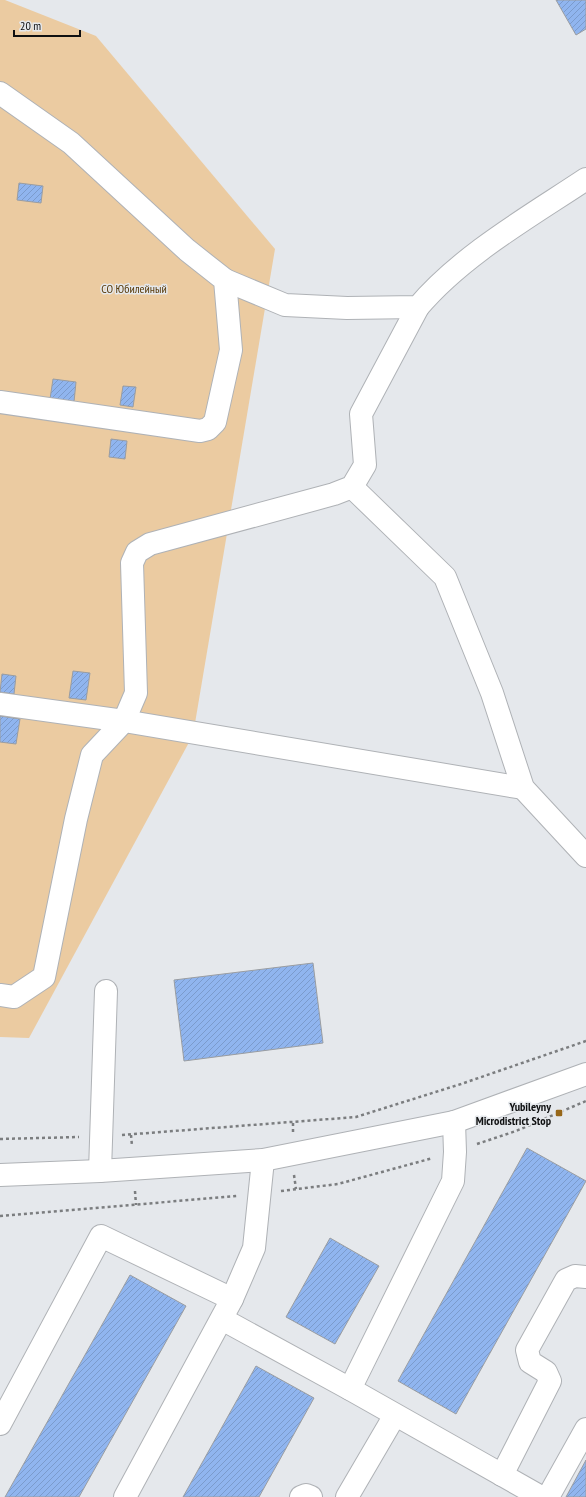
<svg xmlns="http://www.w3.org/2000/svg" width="586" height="1497" font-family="'PT Sans Narrow',sans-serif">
<defs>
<pattern id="building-hatch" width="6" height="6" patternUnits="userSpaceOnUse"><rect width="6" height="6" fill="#90b5ef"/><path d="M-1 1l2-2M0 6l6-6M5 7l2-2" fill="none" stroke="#7b9bcc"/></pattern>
</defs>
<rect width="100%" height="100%" fill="#e5e8ec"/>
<path fill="#ebcba1" d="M0 0H5L96 36 275 249 193 735 29 1038 0 1037Z"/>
<g fill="url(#building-hatch)" stroke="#9a9da1">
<path d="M556 0H586V29L576 35Z"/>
<path d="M19 183 43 186 41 203 17 200Z"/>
<path d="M53 379 76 382 74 402 50 399Z"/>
<path d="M123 386 136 387 133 407 120 405Z"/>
<path d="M111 439 127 441 125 459 109 457Z"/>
<path d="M73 671 90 673 86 700 69 698Z"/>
<path d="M2 674 16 676 14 694 0 692Z"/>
<path d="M0 716 20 719 16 744 0 742Z"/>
<path d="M313 963 323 1043 184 1061 174 980Z"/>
<path d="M527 1148 586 1181 456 1414 398 1381Z"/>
<path d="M330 1238 379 1266 335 1344 286 1317Z"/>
<path d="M130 1275 186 1306 79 1497H5Z"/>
<path d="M256 1366 314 1398 259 1497H183Z"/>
<path d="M586 1460V1497H566Z"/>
</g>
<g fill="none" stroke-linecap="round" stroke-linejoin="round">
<g stroke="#afb2b6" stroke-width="24">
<g id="minor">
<path d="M0 93 71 143 187 250 225 280 231 350 215 422 208 429 200 431 0 402"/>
<path d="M225 280 285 305 347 308 418 307C462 255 529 217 586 179"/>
<path d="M352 487 445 577 492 693 523 788 586 856"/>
<path d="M0 704 124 721 136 693 132 563 137 552 150 544 334 494 352 487 365 465 361 414 418 307"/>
<path d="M0 995 14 997 44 977 76 819 92 755 124 721 523 788"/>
<path d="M100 1171 106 991"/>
<path d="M0 1175 100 1171 263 1160 454 1122 586 1074"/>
<path d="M232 1299 254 1248 263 1160"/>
<path d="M222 1319 350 1389 541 1497"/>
<path d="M350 1389 453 1181 455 1152 454 1122"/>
<path d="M0 1424 101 1236 232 1299 125 1497"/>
<path d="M502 1475 550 1381 546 1372 530 1362 527 1350 566 1280 575 1276 586 1277"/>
<path d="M301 1497 306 1495 311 1497"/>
<path d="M347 1497 395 1415"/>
<path d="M548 1497 586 1429"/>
</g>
</g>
<g stroke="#7b7d7f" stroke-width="2.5" stroke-dasharray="3 3" stroke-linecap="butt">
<path d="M293 1132V1122"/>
<path d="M122 1135 356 1117 461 1084 586 1041"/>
<path d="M131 1135 132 1146"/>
<path d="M0 1139 79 1137"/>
<path d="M477 1144 516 1131 586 1101"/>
<path d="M294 1175 296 1189"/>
<path d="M135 1191 136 1205"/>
<path d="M281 1191 338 1184 433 1158"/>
<path d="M0 1216 237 1196"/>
</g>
<use href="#minor" stroke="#fff" stroke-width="22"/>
</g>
<rect fill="#976719" stroke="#e5e8ec" stroke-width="1.5" x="555" y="1109" width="8" height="8" rx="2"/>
<g text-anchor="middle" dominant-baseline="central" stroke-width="3" stroke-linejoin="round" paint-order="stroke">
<g font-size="12" fill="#583a09" stroke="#e5e8ec">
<text x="134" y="288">СО Юбилейный</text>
</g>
<g font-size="12" font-weight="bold" fill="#0f1011" stroke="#e5e8ec" text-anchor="end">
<text x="551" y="1106">Yubileyny<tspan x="551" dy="14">Microdistrict Stop</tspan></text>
</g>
</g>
<path d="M14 30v6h66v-6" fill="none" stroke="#0f1011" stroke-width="2"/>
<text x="20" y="30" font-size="12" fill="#0f1011" stroke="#e5e8ec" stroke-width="3" paint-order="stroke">20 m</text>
</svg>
